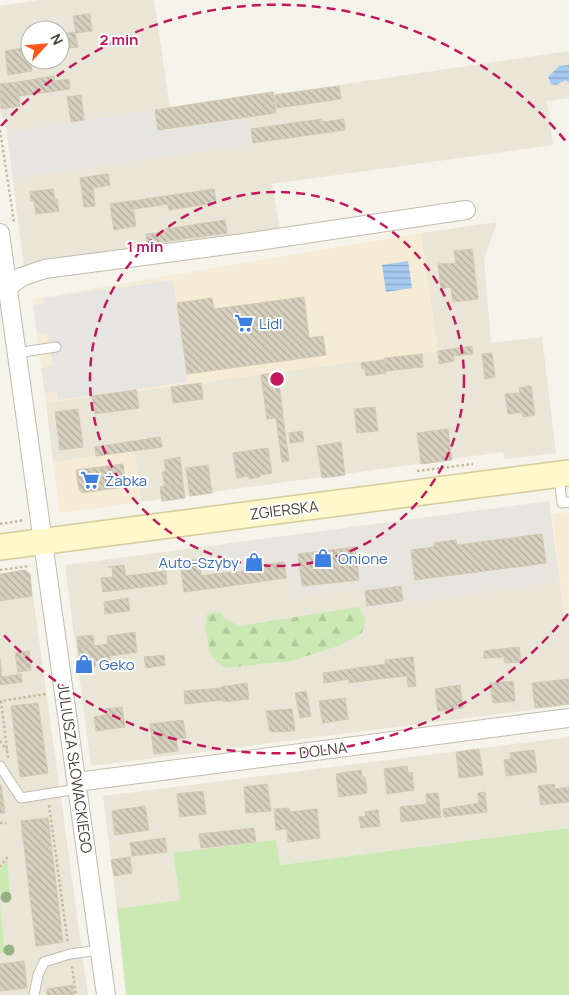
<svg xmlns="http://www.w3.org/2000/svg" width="569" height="995" font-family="Manrope,sans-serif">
<defs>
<pattern id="forest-firs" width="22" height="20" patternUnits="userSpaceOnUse" patternTransform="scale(1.25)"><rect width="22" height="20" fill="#cae9b3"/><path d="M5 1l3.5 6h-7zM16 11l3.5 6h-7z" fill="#afc99b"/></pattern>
<pattern id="water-rules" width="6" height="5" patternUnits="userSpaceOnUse" patternTransform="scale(1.25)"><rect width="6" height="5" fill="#a6caf1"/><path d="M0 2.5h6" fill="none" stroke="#89a6c4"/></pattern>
<pattern id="building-back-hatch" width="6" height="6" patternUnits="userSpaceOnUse" patternTransform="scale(1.25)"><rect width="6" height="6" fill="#d7d0bf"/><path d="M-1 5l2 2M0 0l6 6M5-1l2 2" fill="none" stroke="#b0aa9c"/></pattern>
</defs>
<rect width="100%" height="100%" fill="#f5f3ea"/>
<g fill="#e9e6d8" fill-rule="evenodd">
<path d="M39 0H154L170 107 274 91 277 94 569 51V98L547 101 553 145 272 184 282 241 25 275 7 132 0 109V6ZM30 30H60V60H30Z"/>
<path d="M497 222 484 259 491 343 542 337 556 453 504 459 503 452 141 502 134 451 53 462 46 403 437 351 421 233Z"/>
<path d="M217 545 223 588 290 579 293 597 363 588 366 608 560 582 564 612H569V705L91 766 65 565Z"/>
<path d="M25 570 30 574 88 995H0V574Z"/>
<path d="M569 737V828L279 865 276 840 173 853 180 900 117 909 103 796Z"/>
</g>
<g fill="#f6ecd5">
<path d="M421 233 438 351 46 403 32 299Z"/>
<path d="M134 451 141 502 60 513 53 462Z"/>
<path d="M569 512V612L564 613 552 514Z"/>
</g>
<path fill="#e8e4de" d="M549 501 560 582 366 608 363 588 292 597 290 579 223 588 217 545Z"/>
<g fill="#cae9b3">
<path d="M569 828V995H126L117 909 180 900 173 853 276 840 280 865Z"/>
<path d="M7 861 10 892 0 893V870Z"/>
<path d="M0 905 5 952 0 953Z"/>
</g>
<path fill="url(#forest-firs)" d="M358 607 366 619 362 633 338 646 291 661 224 668 211 656 205 629 207 614 220 612 225 619 240 626Z"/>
<g fill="#e6e5e1">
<path d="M152 111 155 132 248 119 251 144 13 178 7 132Z"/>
<path d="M173 280 187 382 58 400 56 391 45 393 41 368 53 366 48 332 37 334 33 305 44 304V298Z"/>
</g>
<g fill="url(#water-rules)">
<path d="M569 65V83L566 80 556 85 551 84 548 77 559 66Z"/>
<path d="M408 261 412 288 386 292 382 265Z"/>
</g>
<g fill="url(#building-back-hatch)" stroke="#d2c9b2">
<path d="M90 14 92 31 76 33 73 16Z"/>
<path d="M75 32 78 47 60 49V34Z"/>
<path d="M28 47 32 71 8 75 5 51Z"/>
<path d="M54 76 55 81 69 79 70 89 19 96 17 82Z"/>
<path d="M17 82 20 106 1 109 0 84Z"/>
<path d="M339 86 341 99 277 108 275 95Z"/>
<path d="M273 92 276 113 158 130 155 110Z"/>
<path d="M81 95 84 120 71 122 67 97Z"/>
<path d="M322 119V122L344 119 345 130 253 143 251 129Z"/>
<path d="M108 174 110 185 93 188 95 206 84 207 80 178Z"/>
<path d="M53 189 55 200 57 199 59 211 36 214 34 201H31L30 192Z"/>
<path d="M214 189 216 203 169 210 168 204 134 209 132 201Z"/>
<path d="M132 201 136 226 114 230 110 204Z"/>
<path d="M225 220 227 233 147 244 146 234 166 232 165 229Z"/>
<path d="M472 249 478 299 453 302 451 287 441 289 438 264 456 263 454 251Z"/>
<path d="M304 297 309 338 323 336 326 355 187 374 177 303 212 298 214 309Z"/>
<path d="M472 346 473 354 453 356 454 361 439 364 438 351Z"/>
<path d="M492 353 495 377 485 379 482 354Z"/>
<path d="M422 354 423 367 386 371 385 358Z"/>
<path d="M384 360 386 373 366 376 365 369H362L361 363Z"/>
<path d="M278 372 283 417 267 419 261 375Z"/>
<path d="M201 383 203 399 173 403 171 387Z"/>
<path d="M531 386 535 415 523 417 522 412 508 414 505 394 520 393 519 388Z"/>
<path d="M136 390 139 408 95 414 92 396Z"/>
<path d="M375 407 378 431 357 433 354 409Z"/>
<path d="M78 409 83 447 60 450 55 412Z"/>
<path d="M283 417 289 461 282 462 276 418Z"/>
<path d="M448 429 452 460 421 464 417 433Z"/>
<path d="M302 431 304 441 290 443 289 433Z"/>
<path d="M160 437 162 447 96 456 95 447Z"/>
<path d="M341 442 345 475 322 478 317 446Z"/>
<path d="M268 448 272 473 260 475V477L249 479 248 476 237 478 233 453Z"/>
<path d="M180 457 183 483 165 486 162 472 166 471 164 460Z"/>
<path d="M123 464 126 487 103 490 100 467Z"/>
<path d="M208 465 212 493 190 496 186 468Z"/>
<path d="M100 467 103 490 82 493 79 490 76 470Z"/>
<path d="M183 483 185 498 162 501 160 487Z"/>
<path d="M542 534 546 563 415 580 411 550 434 547V543L456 540 457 545Z"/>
<path d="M355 547 359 580 302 586 298 554Z"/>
<path d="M199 559 201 576 221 573 223 587 184 592 180 562Z"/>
<path d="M284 562 286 578 223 587 221 573 256 570V566Z"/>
<path d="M124 565 126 576 166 571 167 584 103 592 101 578 113 577 112 567H108Z"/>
<path d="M25 570 30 574 32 596 0 601V574Z"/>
<path d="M401 586 403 601 367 606 365 591Z"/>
<path d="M128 598 130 611 105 614 104 602Z"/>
<path d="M135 632 137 652 110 656 107 636Z"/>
<path d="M93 635 94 646 78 648 77 637Z"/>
<path d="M108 644 111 664 104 665 103 660 95 661 96 666 81 668 78 648Z"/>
<path d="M519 647 521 662 505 663 504 657 484 658V651Z"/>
<path d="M29 651 31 670 18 672 15 653Z"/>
<path d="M164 655 165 665 146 668 144 657Z"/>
<path d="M413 657 416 686 408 687 407 676 386 678 385 660Z"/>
<path d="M0 658 2 677 21 674 22 682 0 685Z"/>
<path d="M385 664 386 678 349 683V679L324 683 323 673Z"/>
<path d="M569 679V704L535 708 532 683Z"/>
<path d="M513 681 515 701 493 703 490 683Z"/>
<path d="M247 683 249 699 223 702 221 687Z"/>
<path d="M460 685 463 708 438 711 435 689Z"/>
<path d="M222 688 223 700 185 704 184 691Z"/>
<path d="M306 691 311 716 300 718 295 693Z"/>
<path d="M345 698 348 719 323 723 319 701Z"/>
<path d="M38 703 48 773 20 777 11 706Z"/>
<path d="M122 707 125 727 96 731 94 717 106 715 105 709Z"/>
<path d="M292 709 295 731 270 732 266 711Z"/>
<path d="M183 720 186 738 176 739 178 751 154 754 150 724Z"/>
<path d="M479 749 483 775 459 778 456 752Z"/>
<path d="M534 750 537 772 506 776 504 760 511 759 510 753Z"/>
<path d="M407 766 408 773 412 772 414 790 387 794 384 769Z"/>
<path d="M361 770 362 777H365L367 793 339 797 336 774Z"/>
<path d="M267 784 271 811 246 813 244 787Z"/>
<path d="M554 784 558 803 541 805 538 786Z"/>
<path d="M0 785H1L5 813H0Z"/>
<path d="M569 787V802L558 803 555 789Z"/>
<path d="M203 791 206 814 180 817 177 794Z"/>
<path d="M485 792 487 812 444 817 443 809 479 803 478 793Z"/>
<path d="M438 793 441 817 401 822 400 807 427 804 426 794Z"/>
<path d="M145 806 149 830 115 835 112 811Z"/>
<path d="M289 808 290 812 317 809 320 838 288 842 287 829 276 830 274 809Z"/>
<path d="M378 810 380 826 361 828 359 817 366 816 365 812Z"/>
<path d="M48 818 63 942 36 946 21 821Z"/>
<path d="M254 828 256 842 201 848 199 834Z"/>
<path d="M165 838 167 852 132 856 130 843Z"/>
<path d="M130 857 132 873 114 876 111 860Z"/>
<path d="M24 961 27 988 0 991V964Z"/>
<path d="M73 985 74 995H47V989Z"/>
</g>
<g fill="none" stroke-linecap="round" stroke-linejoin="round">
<g stroke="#c1bcac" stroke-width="11">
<g id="service">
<path d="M16 353 56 347"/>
<path d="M559 477 562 503 569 502"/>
<path d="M0 766 21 798 77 789"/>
<path d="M34 995 38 975 44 962 70 954 100 950"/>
</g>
</g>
<g stroke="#c1bcac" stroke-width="20">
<g id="minor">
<path d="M0 233 106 995"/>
<path d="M8 287 21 277 45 269 258 241 466 210"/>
<path d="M77 782 569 718"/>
</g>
</g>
<g stroke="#d5cc9a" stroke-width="28">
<path id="secondary" d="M0 547 569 473"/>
</g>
<g stroke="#c3ba9d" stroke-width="2.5" stroke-dasharray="2.5 2.5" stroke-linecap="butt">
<path d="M0 130 14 222"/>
<path d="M417 471 473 464"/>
<path d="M0 524 25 520"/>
<path d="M0 570 30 566"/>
<path d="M0 741 7 750"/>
<path d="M8 758 1 701 47 694"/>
<path d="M49 805 68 944"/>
<path d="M0 823H6"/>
<path d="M0 867 9 855"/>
<path d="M72 966 76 995"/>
</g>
<use href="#service" stroke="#fff" stroke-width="9"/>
<use href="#minor" stroke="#fff" stroke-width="18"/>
<use href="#secondary" stroke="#fff8ca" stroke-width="25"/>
</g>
<g fill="#91b280">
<circle cx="6" cy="897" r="5.5"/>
<circle cx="9" cy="950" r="5.5"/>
</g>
<g fill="none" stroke="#c2185b" stroke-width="2.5" stroke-dasharray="9 6">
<circle cx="277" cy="379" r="187"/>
<path d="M568 614A374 374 0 0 1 1 632M1 126A374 374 0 0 1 568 144"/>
</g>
<defs>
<g id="supermarket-bare" transform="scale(1.5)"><path d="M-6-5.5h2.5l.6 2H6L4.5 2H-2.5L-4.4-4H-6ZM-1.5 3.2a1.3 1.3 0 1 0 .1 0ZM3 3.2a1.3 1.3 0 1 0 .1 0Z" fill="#3f7fe0" stroke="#fff" stroke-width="2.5" paint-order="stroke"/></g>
<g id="shop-bare" transform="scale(1.5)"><path d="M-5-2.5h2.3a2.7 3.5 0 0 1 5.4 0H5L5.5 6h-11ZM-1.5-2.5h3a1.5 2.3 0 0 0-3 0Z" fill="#3f7fe0" stroke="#fff" stroke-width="2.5" paint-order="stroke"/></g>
</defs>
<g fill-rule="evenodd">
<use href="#supermarket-bare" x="244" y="323"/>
<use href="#supermarket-bare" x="90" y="480"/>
<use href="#shop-bare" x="323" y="558"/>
<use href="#shop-bare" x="254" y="562"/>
<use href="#shop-bare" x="84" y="664"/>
</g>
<g text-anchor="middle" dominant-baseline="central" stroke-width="4" stroke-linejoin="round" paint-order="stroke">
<g font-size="15" fill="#366cbe" stroke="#fff" text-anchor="start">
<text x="259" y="323">Lidl</text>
<text x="105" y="480">Żabka</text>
<text x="338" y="558">Onione</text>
<text x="239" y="562" text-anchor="end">Auto-Szyby</text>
<text x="99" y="664">Geko</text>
</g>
<g font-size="15" fill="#494438" stroke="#fff">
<text transform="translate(284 510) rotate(-7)">ZGIERSKA</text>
<text transform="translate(323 750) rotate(-7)">DOLNA</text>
<text transform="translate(75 768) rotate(82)">JULIUSZA SŁOWACKIEGO</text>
</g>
</g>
<circle cx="277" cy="379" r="8" fill="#c2185b" stroke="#fff" stroke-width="2.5"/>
<g font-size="15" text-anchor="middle" font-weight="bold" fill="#c2185b" stroke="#fff" stroke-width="4" stroke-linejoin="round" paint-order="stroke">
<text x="119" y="45">2 min</text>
<text x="145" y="252">1 min</text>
</g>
<g transform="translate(45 45) rotate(64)"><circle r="24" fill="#ffffff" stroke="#b6b4af"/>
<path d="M0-4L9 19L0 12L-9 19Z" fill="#fb571a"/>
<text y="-8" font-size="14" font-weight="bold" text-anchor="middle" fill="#494438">N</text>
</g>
</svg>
